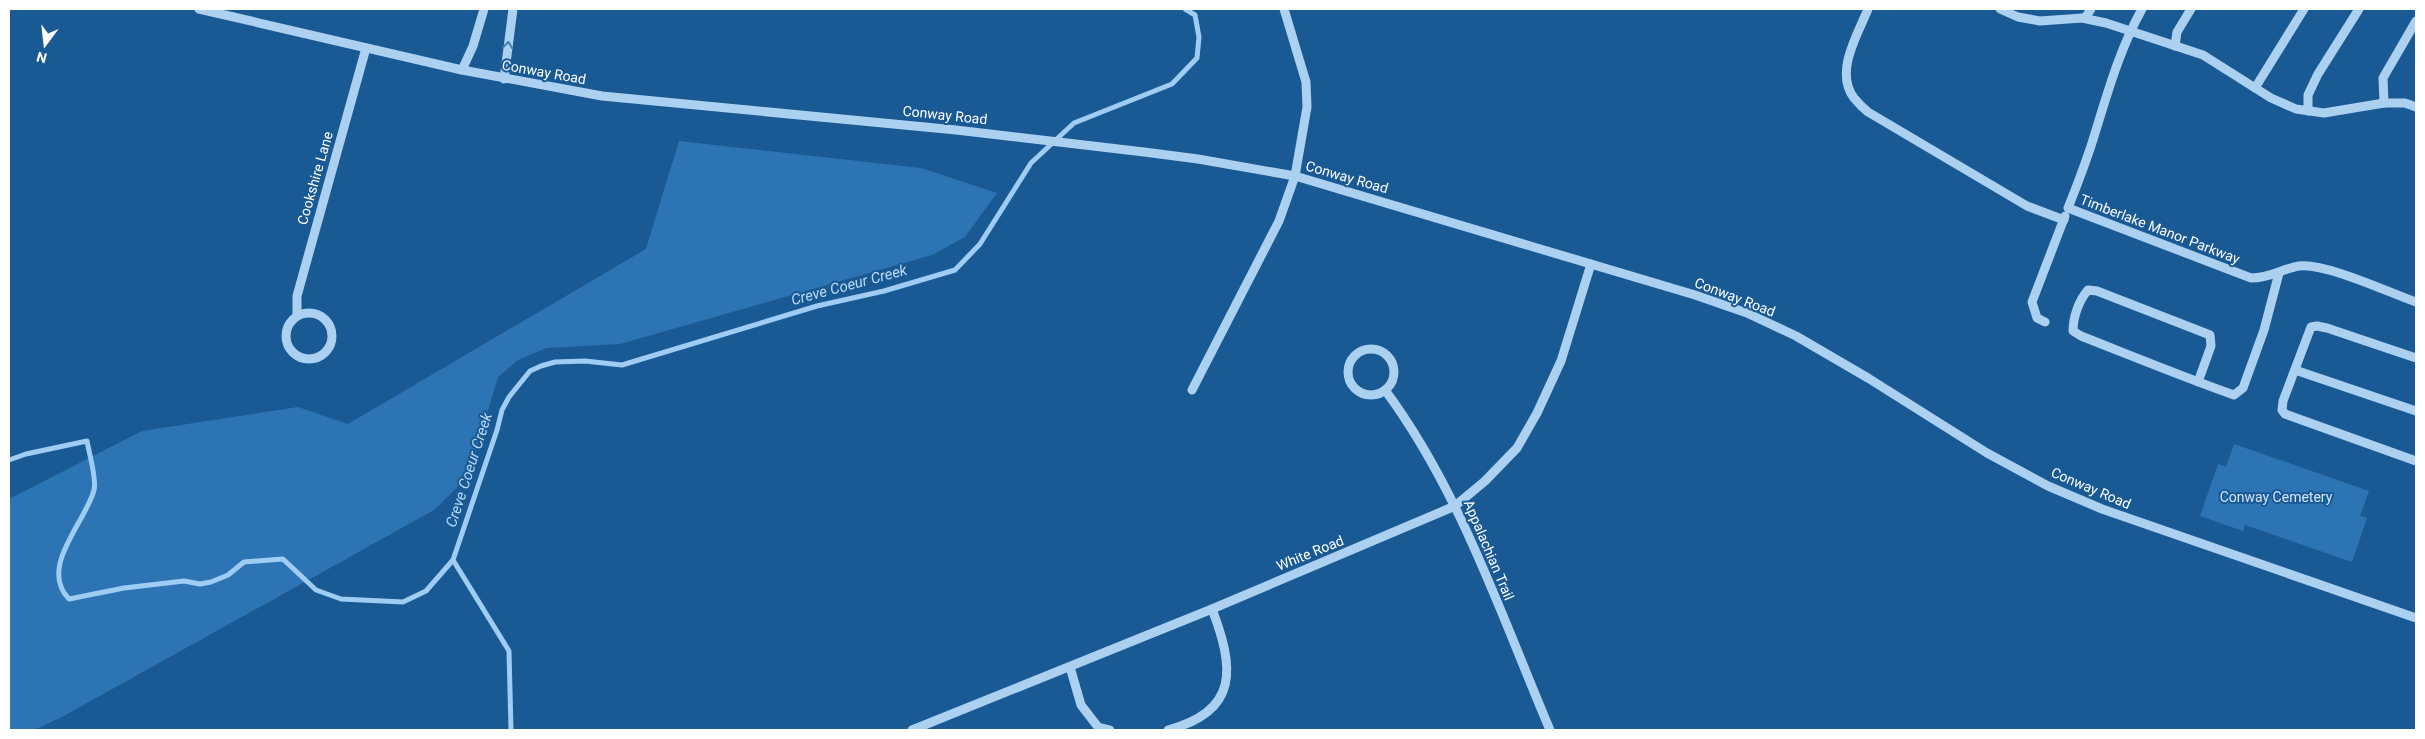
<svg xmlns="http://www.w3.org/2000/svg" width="2425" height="739" font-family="Roboto,sans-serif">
<rect width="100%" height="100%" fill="#195a95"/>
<g fill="#2d74b4">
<path d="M679 141 921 168 997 193 965 237 932 255 620 344 546 348 518 360 498 377 468 477 434 510 62 717 34 730H9V499L142 431 298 407 348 424 646 249Z"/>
<path d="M2234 444 2369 491 2360 516 2367 518 2352 562 2245 525 2243 531 2200 516 2218 464 2226 467Z"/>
</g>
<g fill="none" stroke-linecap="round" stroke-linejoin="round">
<g stroke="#9fccf2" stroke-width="5">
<path d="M9 460 26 454 87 441C89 453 97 479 94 490 86 522 38 567 69 599L124 588 184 581 200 584 211 582 228 575 244 562 283 559 316 590 341 599 403 602 426 591 453 560 497 430 502 410 509 397 530 371 541 366 555 362 585 361 622 365 817 306 884 291 955 270 980 244 1031 163 1074 123 1172 84 1197 58 1199 37 1195 15 1185 9"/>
<path d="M453 560 509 651 511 730"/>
</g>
<g stroke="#acd0f0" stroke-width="9">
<path d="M199 9 462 70 602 96 956 130 1144 152 1198 159 1295 176 1695 295 1747 313 1796 336 1868 378 1987 453 2048 486 2102 509 2416 618"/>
<path d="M1868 9C1858 34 1834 72 1854 98 1858 103 1863 108 1868 112L2027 206 2064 220"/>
<path d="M2000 9 2018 17 2040 21 2082 18 2106 23 2203 55 2271 98 2296 109 2324 113 2384 103H2405L2416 107"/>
<path d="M2142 9C2118 52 2106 99 2091 146 2084 167 2076 188 2068 208L2251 278C2271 278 2281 269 2299 266 2324 262 2390 293 2416 302"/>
<path d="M2085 18 2091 9"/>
<path d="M2175 46 2177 32 2191 9"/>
<path d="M462 70 473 46 484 9"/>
<path d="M504 79 513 9"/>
<path d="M2255 88 2304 9"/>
<path d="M2384 103 2383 78 2416 21"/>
<path d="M2308 111V95L2318 74 2359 9"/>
<circle cx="309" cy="336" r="23"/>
<path d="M297 316V296L366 48"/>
<path d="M2045 322 2037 318 2032 302 2065 216"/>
<circle cx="1371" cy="372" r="23"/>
<path d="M2416 358 2327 328 2317 326 2311 327 2283 401 2282 410 2285 414 2416 461"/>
<path d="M2295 370 2416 411"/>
<path d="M2198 382 2211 346 2210 335 2097 291 2088 290C2079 300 2073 317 2073 331L2081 336C2132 356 2183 377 2234 395L2243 388 2264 330 2279 273"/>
<path d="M1192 390 1279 221 1295 176 1307 107 1306 82 1284 9"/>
<path d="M1385 390C1460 491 1501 615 1550 730"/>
<path d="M1070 667 1081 705 1098 727 1110 730"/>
<path d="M912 730 1212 609 1455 506 1485 481 1517 448 1537 413 1561 361 1591 264"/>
<path d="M1168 730C1240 711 1234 667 1212 609"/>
</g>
</g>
<defs><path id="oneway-chevron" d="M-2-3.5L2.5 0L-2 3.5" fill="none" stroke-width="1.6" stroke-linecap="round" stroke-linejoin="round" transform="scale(1.25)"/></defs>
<use stroke="#457db0" href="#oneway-chevron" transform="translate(508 45) rotate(-83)"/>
<g text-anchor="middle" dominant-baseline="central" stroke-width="4" stroke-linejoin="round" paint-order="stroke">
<g font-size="14" fill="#fff" stroke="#195a95">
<text transform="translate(544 72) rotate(10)">Conway Road</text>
<text transform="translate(945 115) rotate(6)">Conway Road</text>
<text transform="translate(1347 177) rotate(16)">Conway Road</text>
<text transform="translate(315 178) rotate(-74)">Cookshire Lane</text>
<text transform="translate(2160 229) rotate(21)">Timberlake Manor Parkway</text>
<text transform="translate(1735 297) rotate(21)">Conway Road</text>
<text transform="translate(2091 488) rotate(23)">Conway Road</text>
<text transform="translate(1489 550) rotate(67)">Appalachian Trail</text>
<text transform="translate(1310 553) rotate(-22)">White Road</text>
</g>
<g font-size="14" fill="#d3e8fb" stroke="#195a95">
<text x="2276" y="497">Conway Cemetery</text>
</g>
<g font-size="15" font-style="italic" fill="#b8daf7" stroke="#195a95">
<text transform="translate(849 285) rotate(-15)">Creve Coeur Creek</text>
<text transform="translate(469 470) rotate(-72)">Creve Coeur Creek</text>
</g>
</g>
<rect width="2425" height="739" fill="none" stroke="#ffffff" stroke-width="20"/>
<g transform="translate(45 45) rotate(195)" stroke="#195a95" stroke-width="4" paint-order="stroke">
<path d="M0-4L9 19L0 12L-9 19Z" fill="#ffffff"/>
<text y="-8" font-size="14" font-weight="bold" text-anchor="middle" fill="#ffffff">N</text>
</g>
</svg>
